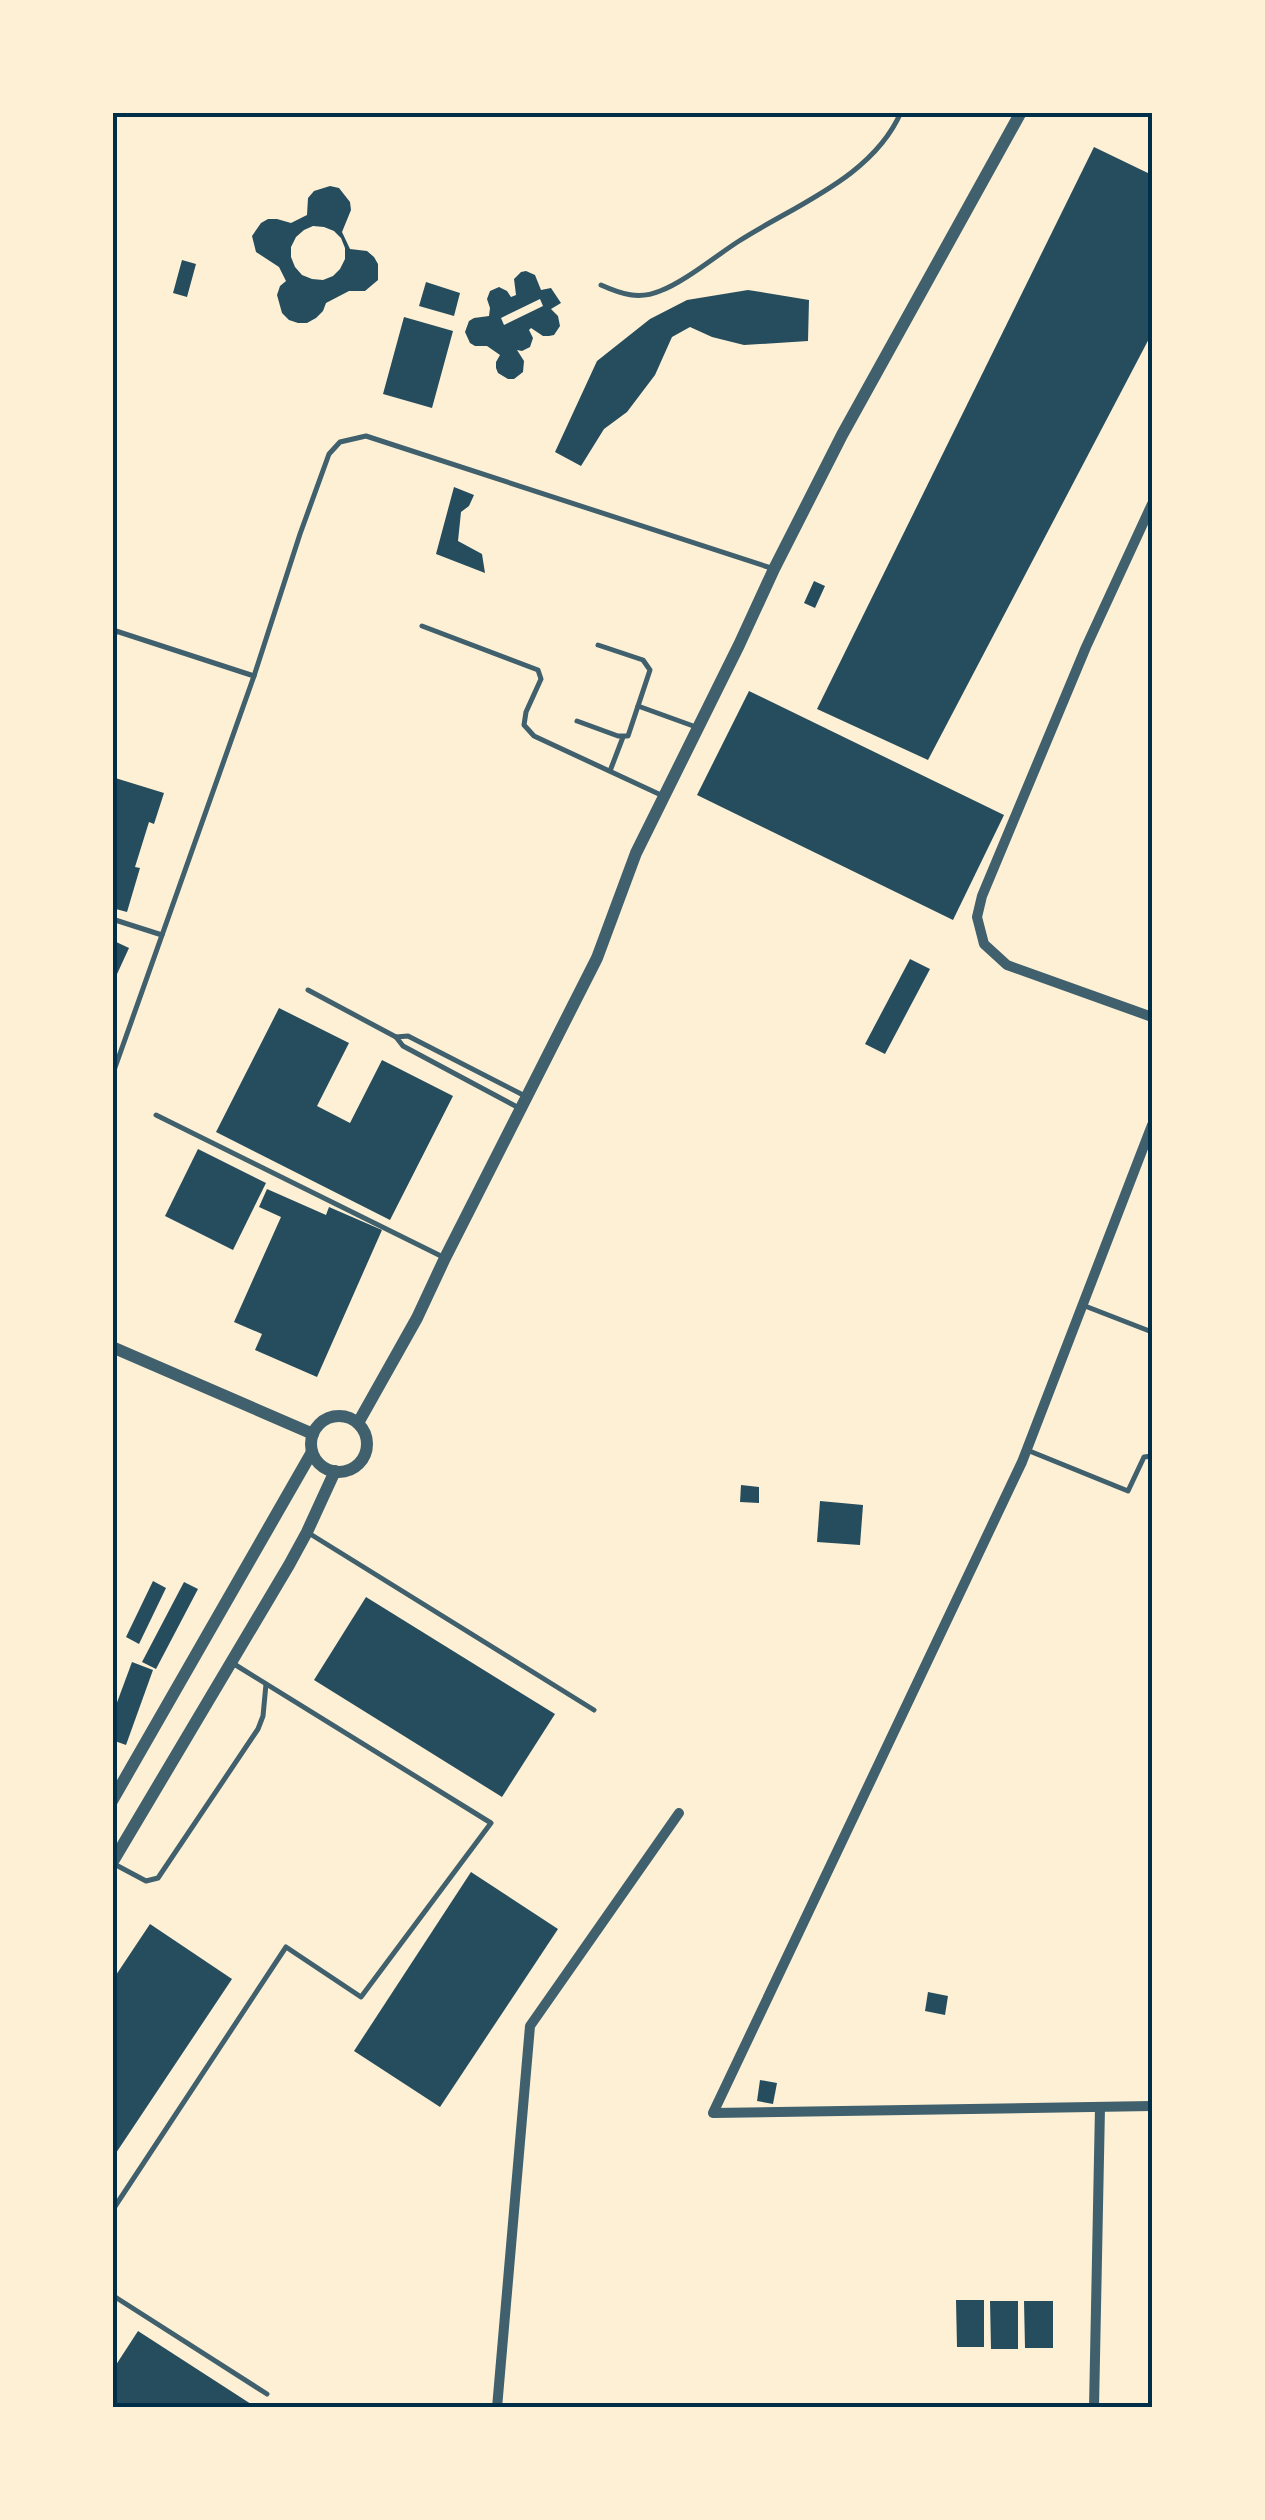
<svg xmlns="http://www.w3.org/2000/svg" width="1265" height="2520" font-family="Bitter,serif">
<rect width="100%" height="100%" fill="#fdf0d5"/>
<g fill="#264d5e" fill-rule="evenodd">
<path d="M1094 147 1152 175V333L928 760 817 709Z"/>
<path d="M330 186 339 188 350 202 351 210 342 232 350 249 367 251 374 257 378 264V280L365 291H349L326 303 323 311 316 318 307 323H298L289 320 282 313 277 295 280 286 286 281 279 267 256 252 252 236 261 223 268 219H277L291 223 307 215 308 198 314 191ZM313 226 324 227 334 231 341 238 345 248V259L340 269 333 276 323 280 312 279 302 275 295 267 291 257V247L296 237 304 230Z"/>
<path d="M182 260 196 264 187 297 173 293Z"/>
<path d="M526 271 535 275 541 290 551 288 561 303 551 309 558 316 560 326 554 335 549 336H543L531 328 529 330 533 338 530 347 522 351 517 350 524 361 523 372 514 379H508L498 373 496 368V362L500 355 487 346H475L470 343 465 332 469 321 474 318 489 316 490 308 487 299 490 291 499 287 507 291 511 297 516 295 514 279 521 272ZM540 299 543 306 504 325 501 318Z"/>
<path d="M426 282 460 293 454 316 419 306Z"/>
<path d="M748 290 809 300 808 341 744 345 712 337 690 327 672 337 655 375 627 412 604 429 581 466 555 452 597 361 650 319 687 300Z"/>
<path d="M404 317 453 331 432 408 383 394Z"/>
<path d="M454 487 474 495 469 506 461 512 458 541 482 554 485 573 436 554Z"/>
<path d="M814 581 825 586 815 608 804 603Z"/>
<path d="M749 691 1004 815 953 920 697 795Z"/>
<path d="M112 777 164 793 154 824 149 822 135 867 140 868 127 912 112 908Z"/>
<path d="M112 940 129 948 112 985Z"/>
<path d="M910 959 930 969 885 1054 865 1044Z"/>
<path d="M279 1008 349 1043 317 1106 350 1123 382 1060 453 1096 390 1220 216 1132Z"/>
<path d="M198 1149 266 1183 233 1250 165 1216Z"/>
<path d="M267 1189 326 1215 329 1207 382 1230 317 1377 255 1350 262 1334 234 1322 281 1217 259 1207Z"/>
<path d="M741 1485 759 1487V1503L740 1502Z"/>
<path d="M820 1501 863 1505 860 1545 817 1542Z"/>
<path d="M153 1581 166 1588 139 1644 126 1637Z"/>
<path d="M184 1582 198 1589 156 1669 142 1662Z"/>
<path d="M366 1597 555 1714 502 1797 314 1680Z"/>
<path d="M132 1662 153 1670 126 1745 112 1740V1716Z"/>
<path d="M471 1872 558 1929 440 2107 354 2051Z"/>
<path d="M150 1924 232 1979 112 2159V1981Z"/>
<path d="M928 1992 948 1996 945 2015 925 2011Z"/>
<path d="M760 2080 777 2083 773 2104 757 2101Z"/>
<path d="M956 2300H984V2347H957Z"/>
<path d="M990 2301H1018V2349H991Z"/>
<path d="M1024 2301H1053V2348H1025Z"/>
<path d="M138 2331 257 2408H112V2371Z"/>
</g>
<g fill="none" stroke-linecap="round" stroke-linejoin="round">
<g stroke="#3f606c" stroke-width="5">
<path d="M601 285C621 294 639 300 660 291 683 283 717 255 739 241 795 205 873 177 901 112"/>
<path d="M422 626 538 670 541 679 526 712 524 725 534 736 661 795"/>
<path d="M112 642 116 631 254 676"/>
<path d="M638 706 696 727"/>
<path d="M577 721 618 736H628L650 670 643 660 598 645"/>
<path d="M610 771 623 737"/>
<path d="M112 919 162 935"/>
<path d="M308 990 396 1037"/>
<path d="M112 1076 254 676 300 534 329 454 340 442 366 436 771 568"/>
<path d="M519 1108 403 1046 396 1037 408 1036 527 1097"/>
<path d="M156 1115 443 1257"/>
<path d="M1085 1306 1152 1332"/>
<path d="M1027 1450 1128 1491 1144 1457 1152 1456"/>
<path d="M307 1532 594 1710"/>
<path d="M116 1865 146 1881 158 1878 258 1729 263 1716 266 1684"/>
<path d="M112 2211 286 1947 361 1997 491 1823 234 1664"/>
<path d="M112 2295 267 2394"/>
</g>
<g stroke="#3f606c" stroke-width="10">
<path d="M1152 504 1086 647 982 896 977 917 984 944 1007 965 1152 1017"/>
<path d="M1152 1125 1022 1462 713 2113 1152 2106"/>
<path d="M497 2408 530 2026 679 1813"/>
<path d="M1094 2408 1100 2107"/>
</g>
<g stroke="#3f606c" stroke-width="12">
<path d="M112 1347 313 1434"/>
<circle cx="339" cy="1444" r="28"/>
<path d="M358 1423 417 1318 445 1258 597 958 636 853 739 645 774 569 842 435 1021 112"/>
<path d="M112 1801 312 1452"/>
<path d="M112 1863 289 1565 307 1532 335 1471"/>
</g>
</g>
<rect width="1265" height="2520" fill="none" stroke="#fdf0d5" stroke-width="230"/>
<rect x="115" y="115" width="1035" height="2290" fill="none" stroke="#003049" stroke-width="4"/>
</svg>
